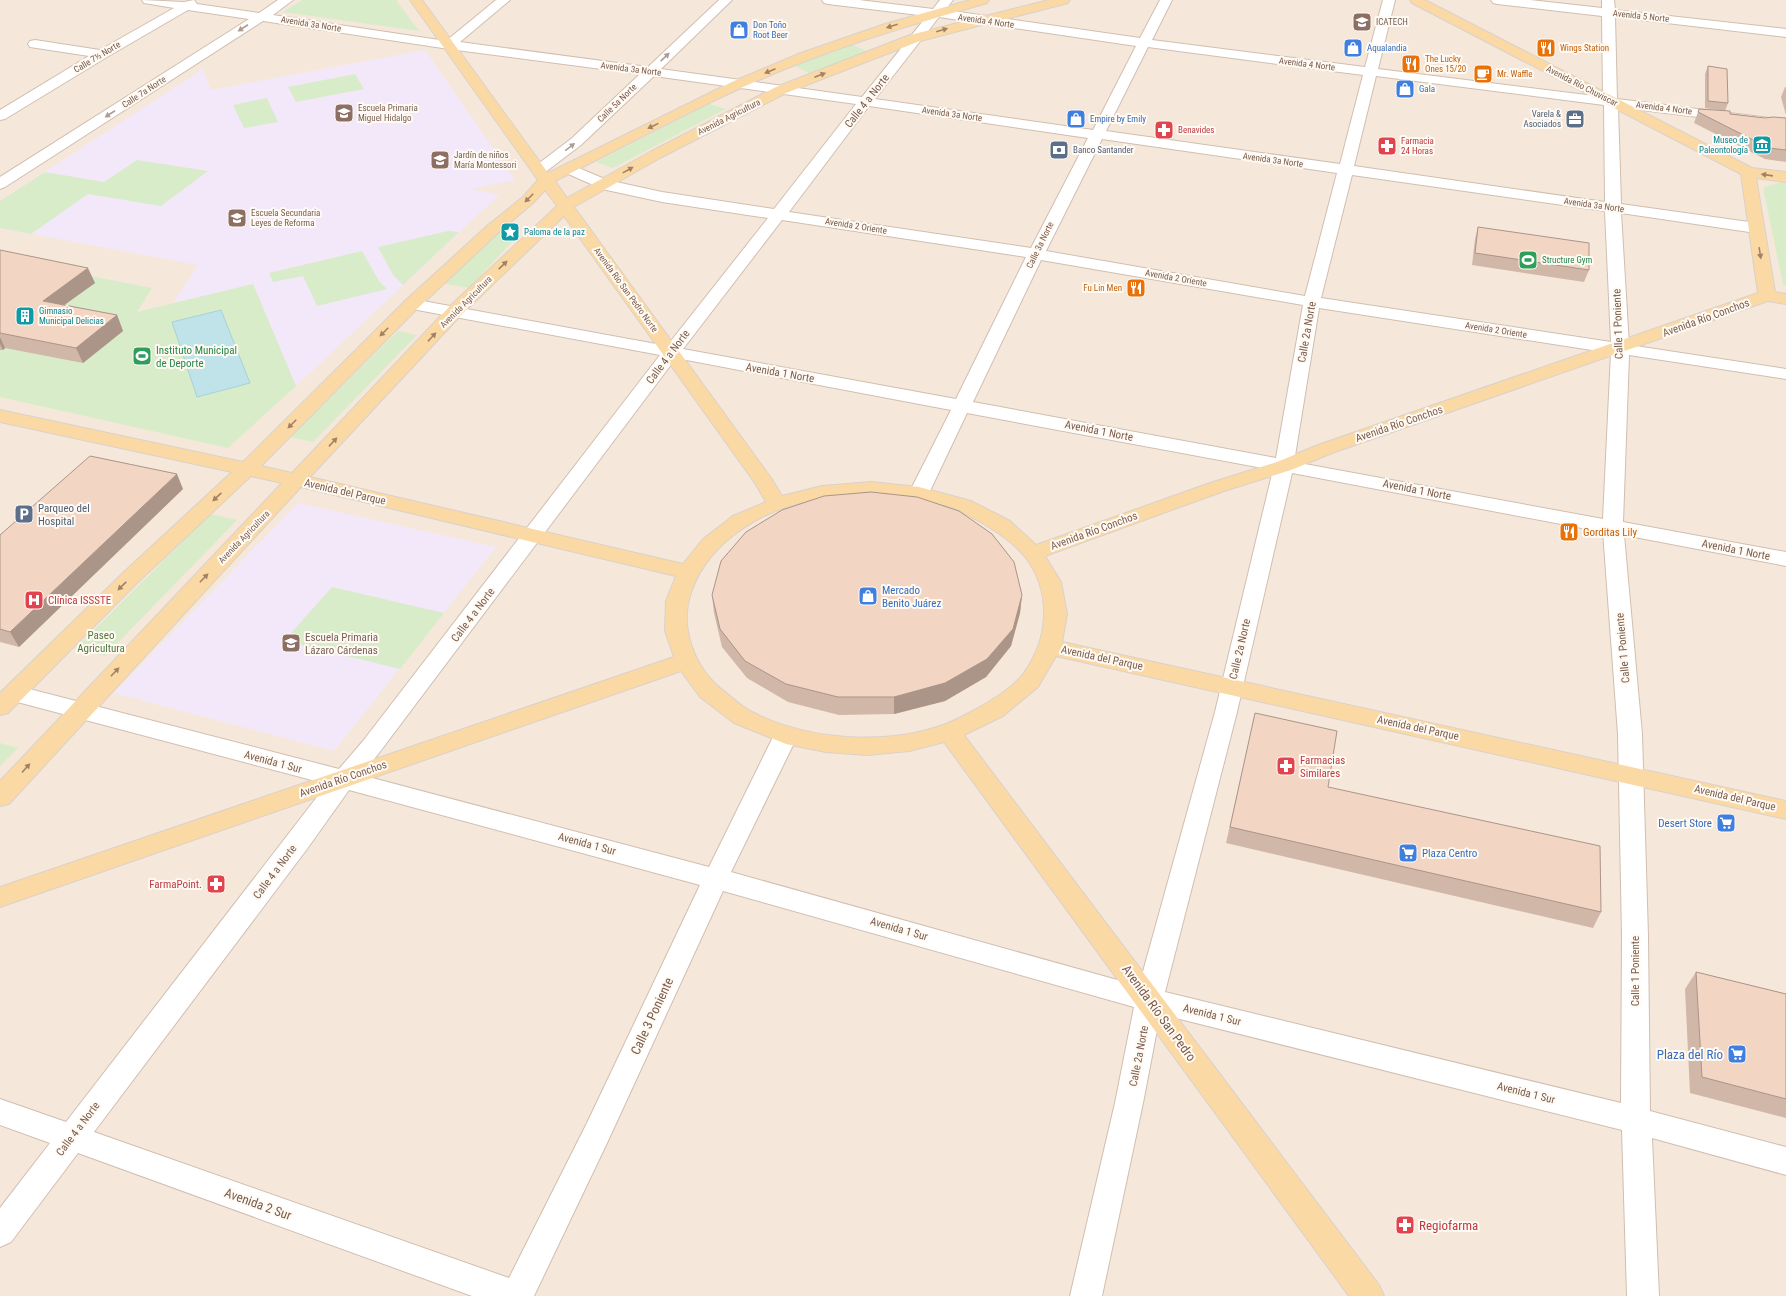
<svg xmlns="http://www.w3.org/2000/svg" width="1786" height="1296" font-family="'Roboto Condensed',sans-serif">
<rect width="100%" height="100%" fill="#fdf6ec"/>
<rect fill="#f5e8da" x="0" y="0" width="1786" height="1296"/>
<g fill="#f3e8fa">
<path d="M425 50 515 180 471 189 499 195 296 386 253 284 173 303 198 265 0 228V201L203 69 211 90Z"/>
<path d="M298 503 496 547 334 751 114 693Z"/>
</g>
<g fill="#d8ecc9">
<path d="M302 0H396L419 31 283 12Z"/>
<path d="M847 42 869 52 809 73 793 65Z"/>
<path d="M355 74 364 89 296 102 288 87Z"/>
<path d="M267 98 278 122 244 128 233 105Z"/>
<path d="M704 102 726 109 613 168 596 162 708 104Z"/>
<path d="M137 160 208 171 161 206 88 194 31 234 0 228V201L45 172 104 182Z"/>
<path d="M1781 182 1786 183V286L1783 284 1763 188Z"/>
<path d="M493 229 520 233 469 288 440 283Z"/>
<path d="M448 231 459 232 403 285 393 275 378 247Z"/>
<path d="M362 251 379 281 387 289 317 306 303 276 273 282 269 273Z"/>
<path d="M0 258 152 288 137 312 253 284 296 386 228 448 0 397Z"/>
<path d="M398 331 417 335 313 442 291 437Z"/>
<path d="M210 514 237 520 105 656 75 649Z"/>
<path d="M332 587 444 613 400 669 284 641Z"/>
<path d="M0 743 18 748 0 766Z"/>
</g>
<path fill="#bfe3e8" stroke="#a5d3da" d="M221 310 250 383 197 397 172 322Z"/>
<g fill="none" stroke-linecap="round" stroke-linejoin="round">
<g stroke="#d1beb0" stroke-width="2">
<path id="minor" d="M142 0 184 2 194 0 197 4 259 13 278 0H293L273 15 446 41 496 0H510L460 42 648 67 719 0H732L661 69 862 97 927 16 828 4 824 3 822 0H859L933 9 940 0H953L945 10 1140 38 1160 0H1172L1152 40 1365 67 1383 0H1395L1378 69 1603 97 1602 16 1497 4 1493 3 1491 0H1530L1602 8V0H1614L1615 10 1786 29V37L1615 17 1617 99 1786 120V128L1618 107 1621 204 1756 223 1762 225 1764 228 1762 231 1756 233 1621 213 1629 345 1786 369V379L1629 355 1623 522 1786 552V566L1624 535 1642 734 1648 936 1650 1111 1786 1147V1175L1652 1138 1659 1296H1627L1622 1130 1160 1014 1143 1103 1102 1296H1070L1115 1103 1134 1007 723 891 607 1143 534 1296H472L78 1153 11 1242 0 1247V1208L50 1143 0 1125V1099L66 1122 327 784 6 699 3 693 6 687 14 685 339 769 363 741 660 355 412 309 406 308 404 304 406 300 412 299 667 346 768 218 662 202 602 189 564 172 562 169 564 166 569 165 574 166 607 180 662 192 774 209 856 104 654 76 581 145 544 173 539 174 534 173 532 170 534 167 571 139 640 74 449 49 263 21 5 187 0 189V177L249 19 188 10 107 57 5 119 0 120V110L89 56 30 47 28 44 30 41 35 40 100 50 174 8 144 3ZM939 17 1136 46 1093 130 875 99ZM1148 47 1363 75 1340 164 1106 131ZM1376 76 1604 105 1605 202 1354 166ZM869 106 1088 138 1031 248 789 212ZM1102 139 1337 173 1305 296 1046 251ZM1352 175 1605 211 1611 342 1321 298ZM782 220 1026 257 956 399 683 349ZM1041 260 1303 305 1276 458 973 402ZM1319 308 1611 353 1603 519 1294 462ZM676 358 951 410 909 493 912 497 919 499 926 497 929 493 967 413 1273 470 1215 712 1139 986 731 872 798 735 794 729 786 726 778 729 774 735 709 867 361 775 379 753ZM1292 473 1603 532 1618 734 1622 936 1621 1103 1165 992 1237 712ZM349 790 700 885 587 1123 509 1278 94 1132 307 849Z"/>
</g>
<g stroke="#dad1cd" stroke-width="2">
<path id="major" d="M410 0H422L548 173 734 81 801 53 885 24 970 0H989L987 3C928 20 869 37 811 59 724 91 638 140 555 181L567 198 650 152 776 87 910 35 1049 0H1070L1068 3 920 41 786 93 660 158 574 207 771 478 782 496 822 486 871 482 919 487 971 501 1010 521 1036 545 1210 483 1277 462 1318 445 1758 293 1741 174 1412 3 1410 0H1425L1752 168 1786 172V182L1756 178 1775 292 1786 294V304L1768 301 1332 453 1291 470 1224 491 1045 556 1061 582 1067 614 1062 642 1786 801V819L1056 656 1038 687 1003 716 964 735 1379 1285 1384 1296H1349L944 742 909 751 867 755 826 752 786 744 734 723 700 697 681 671 0 907V887L674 657 665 631 666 601 676 576 301 487 9 804 0 806V781L282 483 251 476 138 582 8 713 0 715V693L124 572 232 472 0 422V410L243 462 406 300 487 226 523 197 538 180ZM545 190 557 206 449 307 292 473 261 466 418 308 499 232 533 203ZM564 216 755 483 766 502 733 516 703 539 683 564 310 477 461 315ZM871 494C900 497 928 499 956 509 963 512 970 517 977 520 994 530 1014 542 1026 558 1052 593 1049 639 1023 674 1013 688 985 705 969 713 961 717 952 722 943 725 885 746 806 740 752 712 742 707 733 698 725 692 694 669 678 626 692 590 711 537 770 506 823 498 839 496 855 495 871 494Z"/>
</g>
<use href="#minor" fill="#fff" fill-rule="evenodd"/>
<use href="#major" fill="#fbd9a5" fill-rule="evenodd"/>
</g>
<g fill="#d1b7a8">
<path d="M1708 66 1728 103 1725 111 1705 108V74Z"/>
<path d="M1785 87H1786V115L1781 97Z"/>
<path d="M1699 109 1765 118H1786V162L1765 159 1694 123Z"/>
<path d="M1478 227 1589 270 1584 282 1472 265 1475 239Z"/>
<path d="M0 251 95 283 64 305 117 315 123 331 83 363 5 348 3 350H0Z"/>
<path d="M183 489 19 647 0 642V535Z"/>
<path d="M712 595H1022L1020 613 1011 646 986 677 945 701 894 714 839 715 788 702 747 678 722 647 714 613Z"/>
<path d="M1255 713 1328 787 1601 912 1593 928 1226 843Z"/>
<path d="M1696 972 1786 994V1118L1690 1093 1685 989Z"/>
</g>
<g fill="#aa9588">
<path d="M88 268 95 283 49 316 43 301Z"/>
<path d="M117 315 123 331 83 363 76 348Z"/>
<path d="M0 337 5 348 3 350 0 344Z"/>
<path d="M177 474 183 489 19 647 10 632Z"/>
<path d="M1022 595 1020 613 1011 646 986 677 945 701 894 714V697Z"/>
</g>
<g fill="#f3d5c3" stroke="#aa9588">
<path d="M1708 66 1727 69 1728 103 1708 101Z"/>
<path d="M1699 109 1730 111V114L1765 118 1773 117 1786 118V150L1769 148 1698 112Z"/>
<path d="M1478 227 1589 243V270L1475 253Z"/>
<path d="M0 250 88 268 43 301 117 315 76 348 0 333Z"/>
<path d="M90 456 177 474 10 632 0 629V535Z"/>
<path d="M871 492 917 497 959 511 992 534 1014 562 1022 595 1013 629 987 659 945 683 894 697H838L786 684 745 661 720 629 712 595 721 561 746 532 782 510 824 496Z"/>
<path d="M1255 713 1337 731 1328 787 1600 846 1601 912 1230 827Z"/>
<path d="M1696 972 1786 994V1099L1702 1077Z"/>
</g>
<defs><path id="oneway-solid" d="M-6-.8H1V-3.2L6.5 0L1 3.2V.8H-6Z"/></defs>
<g fill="#a18267">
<use href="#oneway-solid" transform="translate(892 26) rotate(163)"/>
<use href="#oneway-solid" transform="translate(942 30) rotate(-16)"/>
<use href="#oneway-solid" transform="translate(770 71) rotate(157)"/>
<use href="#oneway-solid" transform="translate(820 75) rotate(-21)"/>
<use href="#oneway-solid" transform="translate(653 126) rotate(154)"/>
<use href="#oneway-solid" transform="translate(628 170) rotate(-29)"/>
<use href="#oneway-solid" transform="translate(1767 175) rotate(-172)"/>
<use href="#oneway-solid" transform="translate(529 198) rotate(135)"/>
<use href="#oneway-solid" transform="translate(1760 253) rotate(81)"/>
<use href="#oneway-solid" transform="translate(503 265) rotate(-44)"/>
<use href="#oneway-solid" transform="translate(384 332) rotate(135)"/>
<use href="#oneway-solid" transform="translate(432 337) rotate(-47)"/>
<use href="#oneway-solid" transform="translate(292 424) rotate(135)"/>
<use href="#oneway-solid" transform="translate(333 442) rotate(-47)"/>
<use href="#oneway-solid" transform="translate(217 497) rotate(137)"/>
<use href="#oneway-solid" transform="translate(204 578) rotate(-46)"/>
<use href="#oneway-solid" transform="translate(122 586) rotate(136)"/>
<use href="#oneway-solid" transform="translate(115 672) rotate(-46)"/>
<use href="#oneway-solid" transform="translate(26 768) rotate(-48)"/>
</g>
<g fill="#af9d94">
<use href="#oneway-solid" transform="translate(243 28) rotate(147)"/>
<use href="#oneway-solid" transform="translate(665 57) rotate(-43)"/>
<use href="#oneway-solid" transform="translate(110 114) rotate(147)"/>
<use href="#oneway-solid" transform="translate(570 147) rotate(-37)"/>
</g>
<defs>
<g id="school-square" transform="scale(1)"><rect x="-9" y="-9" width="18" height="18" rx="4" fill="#8d6e63" stroke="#fffaf3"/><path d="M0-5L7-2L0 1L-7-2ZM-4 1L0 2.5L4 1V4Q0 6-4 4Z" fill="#fff"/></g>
<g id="shop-square" transform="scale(1)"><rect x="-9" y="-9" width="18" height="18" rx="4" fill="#3f7fe0" stroke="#fffaf3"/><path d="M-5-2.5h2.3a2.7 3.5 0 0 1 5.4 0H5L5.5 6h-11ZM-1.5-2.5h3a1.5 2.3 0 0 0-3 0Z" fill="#fff"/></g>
<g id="restaurant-square" transform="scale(1)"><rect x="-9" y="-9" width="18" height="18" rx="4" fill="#e8710a" stroke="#fffaf3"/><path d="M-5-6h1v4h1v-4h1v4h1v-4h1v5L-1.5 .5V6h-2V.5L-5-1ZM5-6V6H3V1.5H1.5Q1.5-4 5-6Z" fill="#fff"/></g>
<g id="cafe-square" transform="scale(1)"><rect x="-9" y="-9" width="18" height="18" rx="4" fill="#e8710a" stroke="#fffaf3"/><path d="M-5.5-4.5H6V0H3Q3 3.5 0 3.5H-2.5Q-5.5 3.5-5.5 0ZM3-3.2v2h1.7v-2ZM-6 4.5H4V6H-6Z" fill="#fff"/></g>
<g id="office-square" transform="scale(1)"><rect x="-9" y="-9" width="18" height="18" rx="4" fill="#5c6f8a" stroke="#fffaf3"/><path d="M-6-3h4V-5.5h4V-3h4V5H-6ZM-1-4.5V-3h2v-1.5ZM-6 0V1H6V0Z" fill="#fff"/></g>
<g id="pharmacy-square" transform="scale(1)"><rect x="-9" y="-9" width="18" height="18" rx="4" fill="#e0444e" stroke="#fffaf3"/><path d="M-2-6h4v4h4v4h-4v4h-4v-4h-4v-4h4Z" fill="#fff"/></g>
<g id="museum-square" transform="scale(1)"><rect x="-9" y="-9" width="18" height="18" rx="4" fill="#0f9aa8" stroke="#fffaf3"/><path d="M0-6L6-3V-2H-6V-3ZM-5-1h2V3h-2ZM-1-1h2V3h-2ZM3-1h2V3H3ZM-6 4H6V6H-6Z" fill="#fff"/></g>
<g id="bank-square" transform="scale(1)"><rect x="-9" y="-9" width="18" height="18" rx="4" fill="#5c6f8a" stroke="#fffaf3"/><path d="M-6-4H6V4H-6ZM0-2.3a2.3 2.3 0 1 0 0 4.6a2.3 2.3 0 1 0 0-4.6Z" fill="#fff"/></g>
<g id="sight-square" transform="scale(1)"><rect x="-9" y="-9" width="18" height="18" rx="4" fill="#0f9aa8" stroke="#fffaf3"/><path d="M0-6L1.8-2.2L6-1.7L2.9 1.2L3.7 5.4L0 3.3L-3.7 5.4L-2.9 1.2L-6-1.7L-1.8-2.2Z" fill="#fff"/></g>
<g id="stadium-square" transform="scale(1)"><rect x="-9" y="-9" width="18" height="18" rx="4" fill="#2e9e5b" stroke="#fffaf3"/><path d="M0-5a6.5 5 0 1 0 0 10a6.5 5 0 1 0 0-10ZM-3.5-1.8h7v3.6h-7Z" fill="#fff"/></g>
<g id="building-square" transform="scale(1)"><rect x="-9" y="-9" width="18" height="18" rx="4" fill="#0f9aa8" stroke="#fffaf3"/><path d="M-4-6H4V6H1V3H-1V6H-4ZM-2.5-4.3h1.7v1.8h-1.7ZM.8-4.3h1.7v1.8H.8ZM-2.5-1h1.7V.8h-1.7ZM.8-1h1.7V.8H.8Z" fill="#fff"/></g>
<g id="parking-square" transform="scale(1)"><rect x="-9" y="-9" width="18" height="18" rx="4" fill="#5c6f8a" stroke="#fffaf3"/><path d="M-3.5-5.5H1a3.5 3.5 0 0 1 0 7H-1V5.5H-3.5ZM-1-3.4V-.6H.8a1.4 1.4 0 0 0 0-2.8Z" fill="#fff"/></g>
<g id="hospital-square" transform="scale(1)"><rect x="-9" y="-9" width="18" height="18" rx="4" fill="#e0444e" stroke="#fffaf3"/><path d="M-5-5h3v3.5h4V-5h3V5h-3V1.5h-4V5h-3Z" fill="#fff"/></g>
<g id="supermarket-square" transform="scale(1)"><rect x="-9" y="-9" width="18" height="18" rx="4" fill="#3f7fe0" stroke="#fffaf3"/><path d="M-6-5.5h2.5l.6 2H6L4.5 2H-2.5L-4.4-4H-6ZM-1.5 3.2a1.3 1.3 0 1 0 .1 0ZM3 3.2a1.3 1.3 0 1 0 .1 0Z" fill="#fff"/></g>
</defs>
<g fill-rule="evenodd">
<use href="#school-square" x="1362" y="22"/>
<use href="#shop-square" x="739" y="30"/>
<use href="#shop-square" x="1353" y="48"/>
<use href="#restaurant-square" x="1546" y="48"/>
<use href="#restaurant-square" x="1411" y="64"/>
<use href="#cafe-square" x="1483" y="74"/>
<use href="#shop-square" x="1405" y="89"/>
<use href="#school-square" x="344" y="113"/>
<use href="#shop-square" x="1076" y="119"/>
<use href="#office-square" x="1575" y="119"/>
<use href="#pharmacy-square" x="1164" y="130"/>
<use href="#museum-square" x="1762" y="145"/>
<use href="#pharmacy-square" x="1387" y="146"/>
<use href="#bank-square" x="1059" y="150"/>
<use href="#school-square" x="440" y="160"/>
<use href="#school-square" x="237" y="218"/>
<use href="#sight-square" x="510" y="232"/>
<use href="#stadium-square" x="1528" y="260"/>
<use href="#restaurant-square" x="1136" y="288"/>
<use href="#building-square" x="25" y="316"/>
<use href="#stadium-square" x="142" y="356"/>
<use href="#parking-square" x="24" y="514"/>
<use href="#restaurant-square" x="1569" y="532"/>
<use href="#shop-square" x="868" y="596"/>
<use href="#hospital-square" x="34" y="600"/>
<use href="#school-square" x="291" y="643"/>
<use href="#pharmacy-square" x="1286" y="766"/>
<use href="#supermarket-square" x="1726" y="823"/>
<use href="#supermarket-square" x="1408" y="853"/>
<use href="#pharmacy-square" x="216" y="884"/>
<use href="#supermarket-square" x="1737" y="1054"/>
<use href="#pharmacy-square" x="1405" y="1225"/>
</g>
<g text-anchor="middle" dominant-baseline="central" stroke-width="4" stroke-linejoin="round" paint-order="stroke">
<g font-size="9" fill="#7a5c4d" stroke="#fffaf3">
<text transform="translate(1641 16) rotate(6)">Avenida 5 Norte</text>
<text transform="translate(986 21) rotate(8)">Avenida 4 Norte</text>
<text transform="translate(311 24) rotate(9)">Avenida 3a Norte</text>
<text transform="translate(97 57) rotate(-31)">Calle 7½ Norte</text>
<text transform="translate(1307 64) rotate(7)">Avenida 4 Norte</text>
<text transform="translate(631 69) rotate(7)">Avenida 3a Norte</text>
<text transform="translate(1582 86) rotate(27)">Avenida Río Chuviscar</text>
<text transform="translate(144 92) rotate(-33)">Calle 7a Norte</text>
<text transform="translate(617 103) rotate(-44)">Calle 5a Norte</text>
<text transform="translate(1664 108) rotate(7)">Avenida 4 Norte</text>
<text transform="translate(952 114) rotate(8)">Avenida 3a Norte</text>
<text transform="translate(729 117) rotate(-27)">Avenida Agricultura</text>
<text transform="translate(1273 160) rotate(8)">Avenida 3a Norte</text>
<text transform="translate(1594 205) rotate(8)">Avenida 3a Norte</text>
<text transform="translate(856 226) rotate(9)">Avenida 2 Oriente</text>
<text transform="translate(1040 245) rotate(-64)">Calle 3a Norte</text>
<text transform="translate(1176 278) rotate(10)">Avenida 2 Oriente</text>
<text transform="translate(626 290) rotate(54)">Avenida Río San Pedro Norte</text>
<text transform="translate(466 302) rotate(-45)">Avenida Agricultura</text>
<text transform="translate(1496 330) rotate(9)">Avenida 2 Oriente</text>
<text transform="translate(244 537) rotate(-46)">Avenida Agricultura</text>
</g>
<g font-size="9" fill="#785e54" stroke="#fffaf3" text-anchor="start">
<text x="1376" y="22">ICATECH</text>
<text x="358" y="108">Escuela Primaria<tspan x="358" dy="10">Miguel Hidalgo</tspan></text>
<text x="454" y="155">Jardín de niños<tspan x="454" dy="10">María Montessori</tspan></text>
<text x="251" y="213">Escuela Secundaria<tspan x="251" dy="10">Leyes de Reforma</tspan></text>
</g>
<g font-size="9" fill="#366cbe" stroke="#fffaf3" text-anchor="start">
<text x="753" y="25">Don Toño<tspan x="753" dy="10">Root Beer</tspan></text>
<text x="1367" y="48">Aqualandia</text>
<text x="1419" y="89">Gala</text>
<text x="1090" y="119">Empire by Emily</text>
</g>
<g font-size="9" fill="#c56008" stroke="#fffaf3" text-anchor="start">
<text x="1560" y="48">Wings Station</text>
<text x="1425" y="59">The Lucky<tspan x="1425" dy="10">Ones 15/20</tspan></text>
<text x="1497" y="74">Mr. Waffle</text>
<text x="1122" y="288" text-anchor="end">Fu Lin Men</text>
</g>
<g font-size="9" fill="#4e5e75" stroke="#fffaf3" text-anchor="end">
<text x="1561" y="114">Varela &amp;<tspan x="1561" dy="10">Asociados</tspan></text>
<text x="1073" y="150" text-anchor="start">Banco Santander</text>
</g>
<g font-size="9" fill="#be3a42" stroke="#fffaf3" text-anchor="start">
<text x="1178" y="130">Benavides</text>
<text x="1401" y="141">Farmacia<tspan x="1401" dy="10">24 Horas</tspan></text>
</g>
<g font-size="9" fill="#0d838f" stroke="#fffaf3" text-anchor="start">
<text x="1748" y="140" text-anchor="end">Museo de<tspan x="1748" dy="10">Paleontología</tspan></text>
<text x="524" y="232">Paloma de la paz</text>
<text x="39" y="311">Gimnasio<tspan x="39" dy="10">Municipal Delicias</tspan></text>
</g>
<g font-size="9" fill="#27864d" stroke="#fffaf3" text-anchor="start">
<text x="1542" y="260">Structure Gym</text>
</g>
<g font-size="11" fill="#7a5c4d" stroke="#fffaf3">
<text transform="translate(867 101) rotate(-52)">Calle 4 a Norte</text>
<text transform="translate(1706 318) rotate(-20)">Avenida Río Conchos</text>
<text transform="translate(1618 324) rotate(-92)">Calle 1 Poniente</text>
<text transform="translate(1307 332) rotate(-80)">Calle 2a Norte</text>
<text transform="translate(668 357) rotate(-53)">Calle 4 a Norte</text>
<text transform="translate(780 373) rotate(10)">Avenida 1 Norte</text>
<text transform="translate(1399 424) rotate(-19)">Avenida Río Conchos</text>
<text transform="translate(1099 431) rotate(11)">Avenida 1 Norte</text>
<text transform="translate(1417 490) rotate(11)">Avenida 1 Norte</text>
<text transform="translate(345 492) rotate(13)">Avenida del Parque</text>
<text transform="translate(1094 531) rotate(-20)">Avenida Río Conchos</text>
<text transform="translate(1736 550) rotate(11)">Avenida 1 Norte</text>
<text transform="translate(473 615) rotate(-53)">Calle 4 a Norte</text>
<text transform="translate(1623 648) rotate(-95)">Calle 1 Poniente</text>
<text transform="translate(1240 649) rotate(-77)">Calle 2a Norte</text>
<text transform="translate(1102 658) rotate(12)">Avenida del Parque</text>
<text transform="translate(1418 728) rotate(12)">Avenida del Parque</text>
<text transform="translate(273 762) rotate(15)">Avenida 1 Sur</text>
<text transform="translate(343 779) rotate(-19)">Avenida Río Conchos</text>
<text transform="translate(1735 798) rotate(13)">Avenida del Parque</text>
<text transform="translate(587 844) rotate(15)">Avenida 1 Sur</text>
<text transform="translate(275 872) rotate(-53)">Calle 4 a Norte</text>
<text transform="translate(899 929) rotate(16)">Avenida 1 Sur</text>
<text transform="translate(1635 971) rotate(-90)">Calle 1 Poniente</text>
<text transform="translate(1212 1015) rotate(14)">Avenida 1 Sur</text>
<text transform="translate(1139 1056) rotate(-79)">Calle 2a Norte</text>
<text transform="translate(1526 1093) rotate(14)">Avenida 1 Sur</text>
<text transform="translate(78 1129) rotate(-53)">Calle 4 a Norte</text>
</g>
<g font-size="11" fill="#27864d" stroke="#fffaf3" text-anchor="start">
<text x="156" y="350">Instituto Municipal<tspan x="156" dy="13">de Deporte</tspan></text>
</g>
<g font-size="11" fill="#4e5e75" stroke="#fffaf3" text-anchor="start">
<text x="38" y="508">Parqueo del<tspan x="38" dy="13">Hospital</tspan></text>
</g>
<g font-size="11" fill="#c56008" stroke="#fffaf3" text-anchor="start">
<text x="1583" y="532">Gorditas Lily</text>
</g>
<g font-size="11" fill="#366cbe" stroke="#fffaf3" text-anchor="start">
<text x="882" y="590">Mercado<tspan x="882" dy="13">Benito Juárez</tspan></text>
<text x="1712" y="823" text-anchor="end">Desert Store</text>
<text x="1422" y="853">Plaza Centro</text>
</g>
<g font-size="11" fill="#be3a42" stroke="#fffaf3" text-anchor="start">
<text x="48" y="600">Clínica ISSSTE</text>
<text x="1300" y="760">Farmacias<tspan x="1300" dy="13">Similares</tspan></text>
<text x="202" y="884" text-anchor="end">FarmaPoint.</text>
</g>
<g font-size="11" fill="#537a41" stroke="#fffaf3">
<text x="101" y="635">Paseo<tspan x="101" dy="13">Agricultura</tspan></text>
</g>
<g font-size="11" fill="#785e54" stroke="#fffaf3" text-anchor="start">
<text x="305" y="637">Escuela Primaria<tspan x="305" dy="13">Lázaro Cárdenas</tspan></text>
</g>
<g font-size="13" fill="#7a5c4d" stroke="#fffaf3">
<text transform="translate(1159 1013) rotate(54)">Avenida Río San Pedro</text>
<text transform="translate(652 1016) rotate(-65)">Calle 3 Poniente</text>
<text transform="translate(258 1204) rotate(20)">Avenida 2 Sur</text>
</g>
<g font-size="13" fill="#366cbe" stroke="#fffaf3" text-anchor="end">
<text x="1723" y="1054">Plaza del Río</text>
</g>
<g font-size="13" fill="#be3a42" stroke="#fffaf3" text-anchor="start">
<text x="1419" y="1225">Regiofarma</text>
</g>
</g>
</svg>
